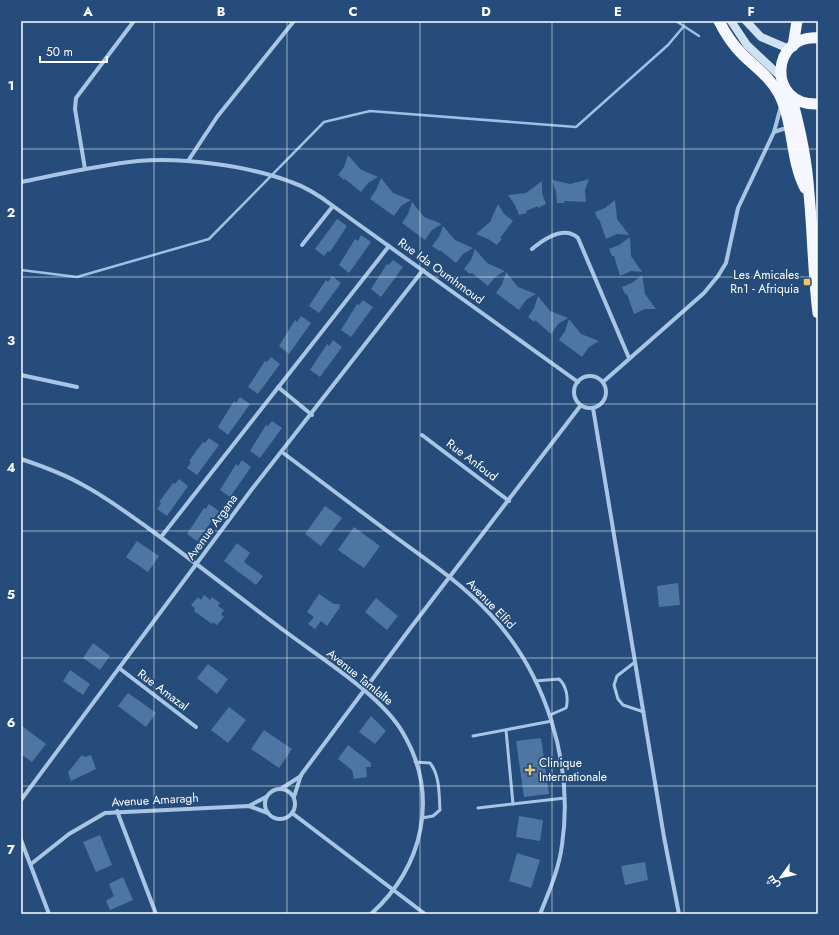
<svg xmlns="http://www.w3.org/2000/svg" width="839" height="935" font-family="Jost,Cairo,sans-serif">
<rect width="100%" height="100%" fill="#254c7a"/>
<g fill="none" stroke-linecap="round" stroke-linejoin="round">
<g stroke="#9dc0e5" stroke-width="2.5">
<path d="M676 21 699 36"/>
<path d="M21 270 77 277 209 239 324 122 370 111 576 127 668 45 684 26"/>
</g>
</g>
<g fill="#4d76a3">
<path d="M348 155 360 169 378 177 368 183 361 192 345 179 344 180 338 175 344 167Z"/>
<path d="M381 178 393 193 411 200 401 206 394 216 370 199 376 190Z"/>
<path d="M589 179 585 190 586 202 564 201 565 203H557L556 192 552 180 570 184Z"/>
<path d="M542 181V193L546 204 538 208V206L526 211 527 213 519 215 515 205 508 195 526 193Z"/>
<path d="M615 200 617 219 629 235 617 234 606 239 599 219 598 220 595 212 605 208Z"/>
<path d="M412 202 424 217 442 224 432 230 425 240 402 223 408 214Z"/>
<path d="M498 204 504 214 513 221 500 238 502 239 497 245 488 239 476 234 490 222Z"/>
<path d="M337 219 347 226 330 252 328 251 324 256 315 249Z"/>
<path d="M443 226 455 240 473 248 463 254 456 263 440 250 439 251 432 246 439 237Z"/>
<path d="M361 235 371 242 349 273 339 265 355 239 358 241Z"/>
<path d="M630 237 631 256 642 272 631 271 620 276 614 256H612L609 249 619 245Z"/>
<path d="M475 249 487 263 505 271 495 277 488 286 472 273 470 274 464 269 471 260Z"/>
<path d="M393 260 403 267 381 297 371 289 387 264 389 265Z"/>
<path d="M506 272 518 287 536 294 526 300 519 310 496 293 502 284Z"/>
<path d="M642 275 645 294 656 309H645L634 314 627 294H625L622 287 632 283Z"/>
<path d="M332 276 341 283 319 313 309 306 326 280 328 282Z"/>
<path d="M538 296 550 311 568 318 558 324 551 334 535 320 534 322 528 317 534 308Z"/>
<path d="M363 300 373 307 351 337 341 330 357 304 359 305Z"/>
<path d="M301 316 311 323 289 354 279 346 295 320 297 322Z"/>
<path d="M569 319 581 334 599 341 589 347 582 357 559 340 565 331Z"/>
<path d="M333 340 342 347 320 377 310 370 327 344 329 346Z"/>
<path d="M271 357 280 364 258 394 248 387 265 361 267 362Z"/>
<path d="M240 397 250 404 228 435 218 427 234 401 236 403Z"/>
<path d="M272 421 282 428 260 458 250 451 266 425 268 426Z"/>
<path d="M209 438 219 445 197 475 187 468 191 462 189 461 203 442 205 443Z"/>
<path d="M242 460 251 467 230 497 220 490 236 464 238 466Z"/>
<path d="M179 479 188 486 167 516 157 509 161 503 159 502 173 483 175 484Z"/>
<path d="M209 504 219 511 197 541 187 534 204 508 206 509Z"/>
<path d="M325 506 342 518 321 546 305 534Z"/>
<path d="M354 527 380 546 364 568 338 550Z"/>
<path d="M137 541 159 556 148 572 126 557Z"/>
<path d="M237 543 250 553 244 562 263 576 256 585 224 561Z"/>
<path d="M678 583 680 605 659 607 657 586Z"/>
<path d="M319 594 334 604H339L340 607 327 626 321 621 315 629 308 624 314 617 307 612Z"/>
<path d="M204 595 210 600 212 597 220 603 218 606 224 610 221 614 224 617 217 625 213 622 212 624 194 611 195 608 191 605 198 597 201 600Z"/>
<path d="M376 598 398 616 387 630 365 612Z"/>
<path d="M93 643 110 656 100 670 83 658Z"/>
<path d="M208 664 228 679 217 694 197 678Z"/>
<path d="M70 670 90 684 83 695 63 681Z"/>
<path d="M128 693 156 713 146 727 118 706Z"/>
<path d="M229 707 246 720 228 743 211 730Z"/>
<path d="M371 716 386 731 375 744 359 732Z"/>
<path d="M22 726 46 744 32 762 21 754Z"/>
<path d="M264 730 292 749 279 768 251 749Z"/>
<path d="M541 738 549 794 524 797 516 741Z"/>
<path d="M348 745 371 763V767H366L367 777 354 779 352 770 338 759Z"/>
<path d="M82 755 85 757 91 755 96 769 71 781 68 772Z"/>
<path d="M519 816 543 820 540 841 516 837Z"/>
<path d="M100 835 112 865 96 872 83 842Z"/>
<path d="M517 853 540 860 531 888 509 881Z"/>
<path d="M645 862 648 880 625 885 621 866Z"/>
<path d="M123 877 133 900 110 910 106 901 114 896 109 884Z"/>
</g>
<g fill="none" stroke-linecap="round" stroke-linejoin="round">
<g stroke="#a8c5e4" stroke-width="3">
<path d="M635 662 617 676 614 685 618 699 623 705 644 712"/>
<path d="M535 681 559 679C566 685 569 698 566 708L550 715"/>
<path d="M506 730 513 804"/>
<path d="M473 736 552 721"/>
<path d="M415 762 430 763C440 775 439 795 440 810L433 816 422 818"/>
<path d="M478 808 565 798"/>
</g>
<g stroke="#a8c5e4" stroke-width="4">
<path d="M774 132 783 129H789"/>
<path d="M188 161 217 117 294 21"/>
<path d="M85 169 75 109 76 98 134 21"/>
<path d="M21 182C60 174 99 165 138 161 182 157 250 166 291 182 306 187 320 196 333 206L578 382"/>
<path d="M302 245 333 206"/>
<path d="M532 249C544 239 564 225 578 238L629 358"/>
<path d="M21 375 77 387"/>
<circle cx="590" cy="392" r="16"/>
<path d="M603 382 704 293 718 276 726 263 738 208 774 132 781 106"/>
<path d="M278 387 312 415"/>
<path d="M593 408 664 837 679 914"/>
<path d="M422 435 509 501"/>
<path d="M282 452C319 480 356 508 394 536 427 560 461 583 490 614 546 674 574 763 562 845 559 869 549 892 540 914"/>
<path d="M21 459C42 466 64 474 83 485 106 497 127 513 148 528 195 562 240 598 286 632 322 659 382 696 403 733 440 796 423 867 371 914"/>
<path d="M161 537 389 246"/>
<path d="M119 668 196 727"/>
<path d="M282 788 301 776"/>
<circle cx="280" cy="804" r="15"/>
<path d="M294 797 301 775 409 630 581 405"/>
<path d="M21 800 252 489 423 270"/>
<path d="M249 806 266 797"/>
<path d="M117 811 156 914"/>
<path d="M292 813 425 914"/>
<path d="M21 840 49 914"/>
<path d="M31 864 69 834 105 813 249 806 268 813"/>
</g>
<g stroke="#d1e1f4" stroke-width="8">
<path d="M731 21 747 45 781 77"/>
<path d="M746 21 761 37 789 49"/>
</g>
<g stroke="#f4f8fe" stroke-width="11">
<path d="M719 21C725 33 732 44 742 54 755 67 770 77 779 94 794 123 790 159 805 188"/>
<path d="M818 38C771 34 766 106 818 104"/>
<path d="M793 46 797 21"/>
<path d="M791 96C800 128 807 161 809 194 813 234 813 273 818 313"/>
</g>
</g>
<path fill="none" stroke="#fff" stroke-width="1" stroke-opacity="0.55" d="M154 21V914M287 21V914M420 21V914M552 21V914M684 21V914M21 149H818M21 277H818M21 404H818M21 531H818M21 658H818M21 786H818"/>
<g fill="#edc56d" stroke="#254c7a" stroke-width="1.5">
<rect x="803" y="278" width="8" height="8" rx="2"/>
<path d="M528 764h4v4h4v4h-4v4h-4v-4h-4v-4h4z"/>
</g>
<g text-anchor="middle" dominant-baseline="central" stroke-width="3.5" stroke-linejoin="round" paint-order="stroke">
<g font-size="12" fill="#fff" stroke="#254c7a">
<text transform="translate(441 271) rotate(36)">Rue Ida Oumhmoud</text>
<text transform="translate(472 460) rotate(37)">Rue Anfoud</text>
<text transform="translate(212 527) rotate(-54)">Avenue Argana</text>
<text transform="translate(491 604) rotate(46)">Avenue Elfid</text>
<text transform="translate(360 677) rotate(39)">Avenue Tamlalte</text>
<text transform="translate(163 690) rotate(37)">Rue Amazal</text>
<text transform="translate(155 800) rotate(-3)">Avenue Amaragh</text>
</g>
<g font-size="12" fill="#fff" stroke="#254c7a" text-anchor="end">
<text x="799" y="275">Les Amicales<tspan x="799" dy="14">Rn1 - Afriquia</tspan></text>
<text x="539" y="763" text-anchor="start">Clinique<tspan x="539" dy="14">Internationale</tspan></text>
</g>
</g>
<rect width="839" height="935" fill="none" stroke="#254c7a" stroke-width="44"/>
<g transform="translate(781 877) rotate(237)" stroke="#254c7a" stroke-width="3" paint-order="stroke">
<path d="M0-3L7 15L0 10L-7 15Z" fill="#ffffff"/>
<text y="-6" font-size="11" font-weight="bold" text-anchor="middle" fill="#ffffff">ش</text>
</g>
<path d="M40 56v6h67v-6" fill="none" stroke="#ffffff" stroke-width="2"/>
<text x="46" y="56" font-size="12" fill="#ffffff" stroke="#254c7a" stroke-width="3" paint-order="stroke">50 m</text>
<rect x="22" y="22" width="795" height="891" fill="none" stroke="#fff" stroke-width="1.5"/>
<g font-size="13" text-anchor="middle" font-weight="bold" fill="#fff">
<text x="88" y="16">A</text>
<text x="221" y="16">B</text>
<text x="353" y="16">C</text>
<text x="486" y="16">D</text>
<text x="618" y="16">E</text>
<text x="751" y="16">F</text>
<text x="11" y="90">1</text>
<text x="11" y="217">2</text>
<text x="11" y="345">3</text>
<text x="11" y="472">4</text>
<text x="11" y="599">5</text>
<text x="11" y="727">6</text>
<text x="11" y="854">7</text>
</g>
</svg>
